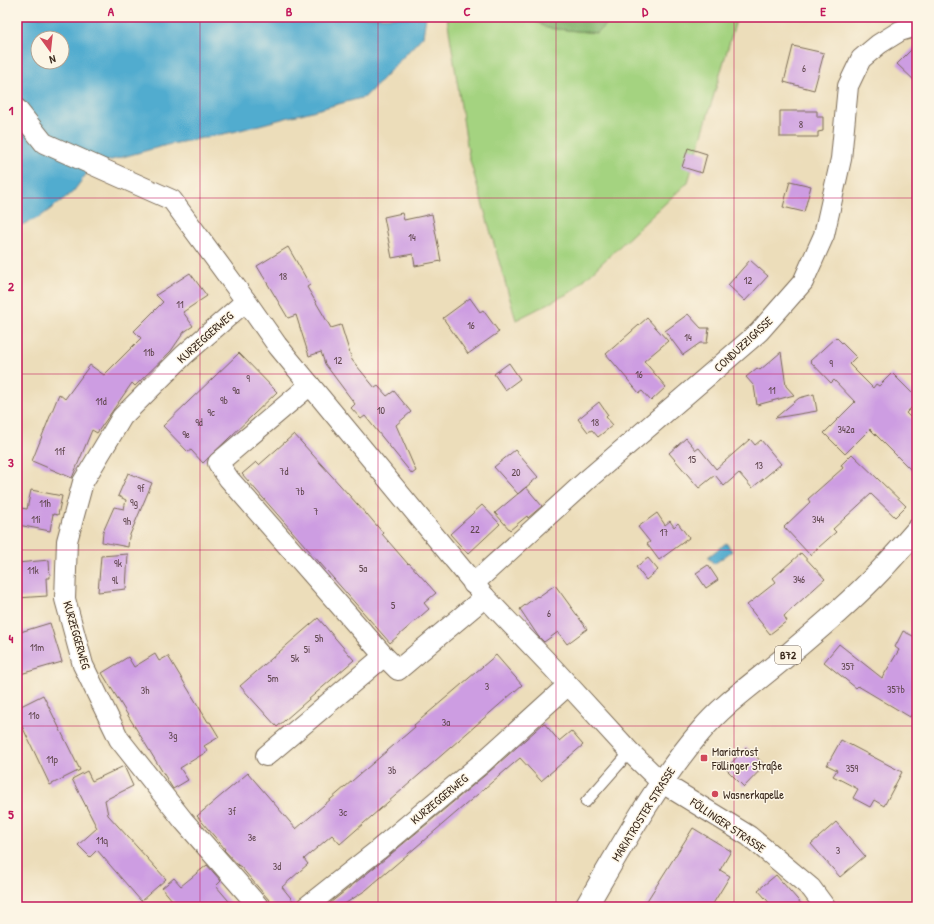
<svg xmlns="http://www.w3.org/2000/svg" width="934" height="924" font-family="'Patrick Hand',sans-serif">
<rect width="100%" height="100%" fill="#fcf5e5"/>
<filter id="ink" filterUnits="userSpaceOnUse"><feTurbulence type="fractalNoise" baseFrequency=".025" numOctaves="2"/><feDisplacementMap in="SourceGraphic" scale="8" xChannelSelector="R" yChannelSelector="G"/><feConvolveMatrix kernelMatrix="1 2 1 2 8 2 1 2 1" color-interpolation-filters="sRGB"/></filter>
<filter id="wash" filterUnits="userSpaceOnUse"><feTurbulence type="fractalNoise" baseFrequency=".012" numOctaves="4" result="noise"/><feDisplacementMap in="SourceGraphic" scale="16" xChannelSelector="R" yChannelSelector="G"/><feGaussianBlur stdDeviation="0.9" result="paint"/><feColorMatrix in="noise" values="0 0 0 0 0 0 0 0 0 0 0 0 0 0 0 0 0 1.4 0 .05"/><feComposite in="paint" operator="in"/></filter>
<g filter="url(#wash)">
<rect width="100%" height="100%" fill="#ecddba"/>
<path fill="#a4d380" stroke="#707e4f" d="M447 17H529L547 28 597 33 613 17H737L688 182 571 292 516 320 469 157Z"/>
<path fill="#83b56e" stroke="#5f7046" d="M529 17H613L597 33 547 28Z"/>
<g fill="#51accf" stroke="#466b76" fill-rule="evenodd">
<path d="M17 17H426L423 36 365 97 233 132 167 145 93 165 73 192 40 217 17 227ZM38 38H62V62H38Z"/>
<path d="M726 543 732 551 714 564 708 557Z"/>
</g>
<g id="blocks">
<g fill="#cd9de2">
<path d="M917 44V83L897 64Z"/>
<path d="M793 46 824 53 814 90 784 82Z"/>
<path d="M780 111H817V117H823V131L818 132V137H780Z"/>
<path d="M688 148 707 154 702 173 682 167Z"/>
<path d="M790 181 811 186 804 212 783 207Z"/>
<path d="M402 213 404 220 432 214 441 261 415 266 413 254 392 258 384 217Z"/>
<path d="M288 247 310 285 307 287 331 328 341 325 352 360 375 388 378 386 387 396 394 391 411 412 396 425 416 471 412 474 365 416 361 419 351 408 355 404 325 364 321 352 309 356 296 315 288 318 257 266Z"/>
<path d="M750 260 768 276 745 301 728 285Z"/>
<path d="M190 273 207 296 183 312 193 326 184 332 171 351 135 386 132 383 97 433 92 430 72 478 32 461 59 394 65 399 90 365 104 375 141 338 134 331 163 302 156 295Z"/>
<path d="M470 298 480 312 483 310 499 332 468 354 443 318Z"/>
<path d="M688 314 701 328H709L707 343H700L683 355 665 331Z"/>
<path d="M647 318 668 341 644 361 666 387 651 401 642 391 639 393 606 354Z"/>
<path d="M836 337 856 357 849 364 873 388 876 384 879 386 892 373 917 398V402L906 413 917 424V476L870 429 845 454 824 433 855 402 834 380 831 383 810 361Z"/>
<path d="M781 352 786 386 794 395 757 405 754 386 746 377 757 368 760 370Z"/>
<path d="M239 353 277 392 203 463 191 450 188 452 163 426Z"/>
<path d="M509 363 520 379 505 390 494 374Z"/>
<path d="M814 394 817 411 775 418 799 398Z"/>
<path d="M599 402 608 415 606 417 613 425 598 437 592 430 588 432 578 419Z"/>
<path d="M294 434 367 515V514L383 533 382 534 408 564 409 563 436 593 424 603 429 609 390 643 242 474 256 462 259 465Z"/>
<path d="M686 438 696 450 699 448 716 469 750 439 755 445 761 440 781 464 752 488 739 473 724 486 715 475 699 488 669 453Z"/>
<path d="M515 450 538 477 518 494 494 467Z"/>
<path d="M852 454 906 506 895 517 871 494 833 529 836 532 810 555 784 527 810 502 808 499 843 468 841 465Z"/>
<path d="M128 473 152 483 129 537 128 547 102 542 103 532 114 507 124 509 126 500 118 496Z"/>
<path d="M526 487 542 506 528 518 527 516 510 530 495 513Z"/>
<path d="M31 490 62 496 58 515 53 514 50 531 18 525 21 508 27 509Z"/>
<path d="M482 505 500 524 468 554 450 534Z"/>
<path d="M657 513 665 525 670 521 674 527 678 523 689 538 659 560 647 544 650 542 638 527Z"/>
<path d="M801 553 825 579 784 616 787 621 770 634 747 605 776 582 773 578Z"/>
<path d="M128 554 126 589 98 592 101 556Z"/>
<path d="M648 558 658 570 646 580 636 567Z"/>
<path d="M49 560 50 578H46L47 596 17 598V563Z"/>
<path d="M708 565 718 580 706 588 696 573Z"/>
<path d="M555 585 587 629 567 644 558 632 544 642 538 636 520 609 537 596 538 597Z"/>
<path d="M318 618 354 660 277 727 240 686Z"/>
<path d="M50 623 62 662 17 675V633Z"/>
<path d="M903 631 917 638V705L910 717 858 686 856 688 824 662 839 644 882 678 899 650 895 647Z"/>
<path d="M155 654 159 661 168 656 208 722H210L219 737 204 746 208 751 180 768 188 780 173 789 102 673 128 657 134 667Z"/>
<path d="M496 655 522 685 340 844 332 835 304 859 308 864 282 887 295 903V907H275L240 866H239L224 850 225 849 197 816 248 773 296 829 415 727 414 725Z"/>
<path d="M43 695 80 770 50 785 21 724 17 726V708Z"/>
<path d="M544 723 559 741 571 731 583 745 541 781 520 758 366 890 340 907H325L385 859 490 771Z"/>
<path d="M841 740 902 772 884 806 874 800 870 807 853 798 858 789 833 776 837 770 827 765Z"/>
<path d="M746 747 765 765 744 787 726 769Z"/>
<path d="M124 766 133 786 105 800 108 815 166 879 141 901 97 850 90 857 78 845 97 828 72 779 87 771 92 781Z"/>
<path d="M836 822 865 856 840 877 811 844Z"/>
<path d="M693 828 731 851 720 870 730 876 711 907H643Z"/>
<path d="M207 865 221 881 216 886 234 907H178L162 888 174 878 181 886Z"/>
<path d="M776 875 804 907H773L758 890Z"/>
</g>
</g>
</g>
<g filter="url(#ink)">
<use href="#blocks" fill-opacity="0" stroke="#796955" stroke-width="1"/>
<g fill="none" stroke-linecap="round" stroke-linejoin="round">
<g stroke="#796955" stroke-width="12">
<path id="service" d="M586 802 630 752"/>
</g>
<g stroke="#796955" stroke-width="22">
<g id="minor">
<path d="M17 109 44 143 172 200 246 301 277 345 485 597 552 667 630 752 661 782 749 836 811 888 825 907"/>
<path d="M246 301 184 355 122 417 83 482 67 541 65 599 83 665 119 739 183 820 259 907"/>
<path d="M310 385 218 463 229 479 384 656 398 670 485 597"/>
<path d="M473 584 587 480 759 332 803 282 824 235 841 159 848 86 861 59 879 44 900 31 917 26"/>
<path d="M266 756 384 656"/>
<path d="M306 907 378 850 483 762 568 685"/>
</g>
</g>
<g stroke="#796955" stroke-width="24">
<path id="primary" d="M586 907C621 847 655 785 700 732 726 701 759 680 789 654 821 627 854 599 883 568 894 556 906 543 917 530"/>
</g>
<use href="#service" stroke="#fff" stroke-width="10"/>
<use href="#minor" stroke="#fff" stroke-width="20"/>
<use href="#primary" stroke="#fff" stroke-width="22"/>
</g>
</g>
<path fill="none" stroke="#c2185b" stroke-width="1" stroke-opacity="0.55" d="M200 17V907M378 17V907M556 17V907M734 17V907M17 198H917M17 374H917M17 550H917M17 726H917"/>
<g fill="#d1495b" stroke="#fcf5e5" stroke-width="1.5">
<rect x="700" y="754" width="8" height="8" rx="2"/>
<circle cx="715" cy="794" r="4"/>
</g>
<g text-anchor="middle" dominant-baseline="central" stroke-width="3" stroke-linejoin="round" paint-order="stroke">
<g font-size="10" fill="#60474f">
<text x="804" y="68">6</text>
<text x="801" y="124">8</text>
<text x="412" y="237">14</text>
<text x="283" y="276">18</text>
<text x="748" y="280">12</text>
<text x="180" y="304">11</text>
<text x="471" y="325">16</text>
<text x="688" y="337">14</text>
<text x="149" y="352">11b</text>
<text x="338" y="360">12</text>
<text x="831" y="363">9</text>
<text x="639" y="374">16</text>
<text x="248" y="378">9</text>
<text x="236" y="390">9a</text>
<text x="772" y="390">11</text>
<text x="224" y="400">9b</text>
<text x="101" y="401">11d</text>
<text x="381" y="410">10</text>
<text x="211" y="412">9c</text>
<text x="199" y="422">9d</text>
<text x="595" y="422">18</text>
<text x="846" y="429">342a</text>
<text x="186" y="434">9e</text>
<text x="60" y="451">11f</text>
<text x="692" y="459">15</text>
<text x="759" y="465">13</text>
<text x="284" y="471">7d</text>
<text x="516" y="472">20</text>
<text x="141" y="488">9f</text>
<text x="300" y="491">7b</text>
<text x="134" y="502">9g</text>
<text x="45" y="503">11h</text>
<text x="316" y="511">7</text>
<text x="36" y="519">11i</text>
<text x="818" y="519">344</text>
<text x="127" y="521">9h</text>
<text x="475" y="529">22</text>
<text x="664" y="532">17</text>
<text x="118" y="563">9k</text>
<text x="363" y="568">5a</text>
<text x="33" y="570">11k</text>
<text x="799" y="579">346</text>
<text x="115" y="580">9l</text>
<text x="393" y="605">5</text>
<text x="549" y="613">6</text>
<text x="319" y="638">5h</text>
<text x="37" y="647">11m</text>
<text x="307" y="649">5i</text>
<text x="295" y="658">5k</text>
<text x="848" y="666">357</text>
<text x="273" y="678">5m</text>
<text x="487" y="686">3</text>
<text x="896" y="689">357b</text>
<text x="145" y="690">3h</text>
<text x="34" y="715">11o</text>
<text x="446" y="722">3a</text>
<text x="173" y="735">3g</text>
<text x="52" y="759">11p</text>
<text x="852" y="768">359</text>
<text x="392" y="770">3b</text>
<text x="232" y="811">3f</text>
<text x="343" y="812">3c</text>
<text x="252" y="837">3e</text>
<text x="102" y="840">11q</text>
<text x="838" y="850">3</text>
<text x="277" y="866">3d</text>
</g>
<rect fill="#fcf5e5" stroke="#75675a" stroke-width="1" x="775" y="646" width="26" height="18" rx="3"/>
<g font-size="11" font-weight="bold" fill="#3b2a1e">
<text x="788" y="655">B72</text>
</g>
<g font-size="12" fill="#3b2a1e" stroke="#fcf5e5">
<text transform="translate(205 337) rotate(-42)">KURZEGGERWEG</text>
<text transform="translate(743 344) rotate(-43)">CONDUZZIGASSE</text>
<text transform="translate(77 635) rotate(74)">KURZEGGERWEG</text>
<text transform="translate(439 799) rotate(-40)">KURZEGGERWEG</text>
<text transform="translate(643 814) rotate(-58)">MARIATROSTER STRASSE</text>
<text transform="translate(728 825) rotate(34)">FÖLLINGER STRASSE</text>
</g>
<g font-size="12" fill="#3b2a1e" stroke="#fcf5e5" text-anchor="start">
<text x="712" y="751">Mariatrost<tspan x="712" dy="14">Föllinger Straße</tspan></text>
<text x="723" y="794">Wasnerkapelle</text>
</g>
</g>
<rect width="934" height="924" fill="none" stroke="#fcf5e5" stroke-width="44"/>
<g transform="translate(50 50) rotate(165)"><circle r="19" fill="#fcf5e5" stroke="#afa495"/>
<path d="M0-3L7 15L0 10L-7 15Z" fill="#d1495b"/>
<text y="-6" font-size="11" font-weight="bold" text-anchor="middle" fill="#3b2a1e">N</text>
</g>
<rect x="22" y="22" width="890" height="880" fill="none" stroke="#c2185b" stroke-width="1.5"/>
<g font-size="13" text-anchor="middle" font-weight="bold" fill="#c2185b">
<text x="111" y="16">A</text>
<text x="289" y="16">B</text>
<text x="467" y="16">C</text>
<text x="645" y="16">D</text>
<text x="823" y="16">E</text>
<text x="11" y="115">1</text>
<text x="11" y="291">2</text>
<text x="11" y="467">3</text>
<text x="11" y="643">4</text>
<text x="11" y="819">5</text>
</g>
</svg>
